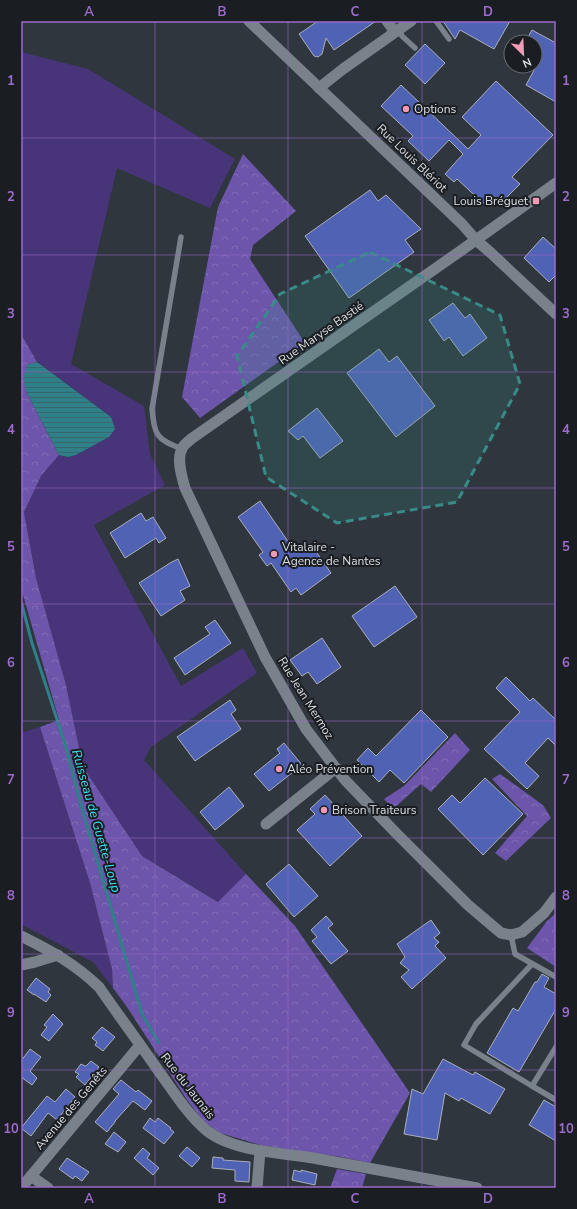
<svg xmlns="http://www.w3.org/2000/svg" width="577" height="1209" font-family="'Nunito Sans',sans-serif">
<defs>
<pattern id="forest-crowns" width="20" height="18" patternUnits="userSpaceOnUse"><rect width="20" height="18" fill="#6c55aa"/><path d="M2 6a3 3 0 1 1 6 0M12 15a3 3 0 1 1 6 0" fill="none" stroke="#806db6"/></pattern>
<pattern id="water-rules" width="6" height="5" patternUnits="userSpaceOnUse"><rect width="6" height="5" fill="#2f8089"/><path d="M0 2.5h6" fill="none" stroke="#36686d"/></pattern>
</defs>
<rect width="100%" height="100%" fill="#2f363e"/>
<g fill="#483579">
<path d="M21 52 88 69 235 159 210 208 117 168 71 364 144 406 150 454 165 485 94 525 181 686 243 648 257 673 151 747 144 760 246 874 219 902 142 856 83 767 66 685 36 578 24 512 41 476 59 455 68 457 76 455 109 437 111 417 37 362 24 339 21 336Z"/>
<path d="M40 727 90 883 112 969 113 988 93 962 21 924V733Z"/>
</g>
<g fill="url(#forest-crowns)">
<path d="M243 154 296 211 253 245 250 259 305 343 200 418 182 397 218 207Z"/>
<path d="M21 336 24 339 37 362 27 365 25 389 59 455 41 476 24 512 36 578 66 685 83 767 142 856 218 902 246 874 295 926 410 1093 370 1163 341 1157 264 1146 220 1133 203 1121 187 1100 127 1007 113 988 112 969 90 883 40 727 59 720 21 588Z"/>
<path d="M455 733 470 750 431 792 421 784 393 809 384 799 404 786Z"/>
<path d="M500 774 543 805 551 818 506 861 495 853 527 816 492 779Z"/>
<path d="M556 913V967L527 948 547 921Z"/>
<path d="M337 1169 366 1174 362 1188H330Z"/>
</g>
<path fill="url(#water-rules)" d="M37 362 111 417 115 429 109 437 76 455 68 457 59 455 25 389 24 375 27 365Z"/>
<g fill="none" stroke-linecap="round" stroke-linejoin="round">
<path stroke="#2f8089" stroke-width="3" d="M21 601 32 643 65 744 81 805 142 1014 159 1043"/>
</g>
<g fill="#5062b4" stroke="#abafbb">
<path d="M318 21H376L334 50 326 38 322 54 318 57 314 56 299 34Z"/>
<path d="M443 21H510L494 49 460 30 455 39Z"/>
<path d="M532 30 556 43V102L526 85 538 63 535 62V42H525Z"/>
<path d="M425 44 445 63 425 84 405 65Z"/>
<path d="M496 81 553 135 512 177 520 184 506 198 483 203 457 179 454 182 445 174 463 154 449 140 429 161 408 141 413 136 381 106 401 85 468 149 481 135 462 117Z"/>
<path d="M370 190 378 201 386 195 421 229 405 240 414 252 349 298 305 236Z"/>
<path d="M543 237 556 249V275L549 282 524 258Z"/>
<path d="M453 303 465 318 470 314 487 338 463 356 449 337 444 341 429 320Z"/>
<path d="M379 349 389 362 397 356 435 406 396 437 347 373Z"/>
<path d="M317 408 343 441 320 458 303 436 298 440 288 431Z"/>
<path d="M260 501 296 553 310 543 331 573 301 595 296 588 291 592 271 563 267 566 259 555 263 552 238 517Z"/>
<path d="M141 513 146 521 153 517 166 538 159 543 156 538 125 558 110 533Z"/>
<path d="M178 559 190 586 180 591 185 600 161 616 139 583 170 563Z"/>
<path d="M395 586 417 617 374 647 352 616Z"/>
<path d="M215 620 231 643 185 675 174 658 210 634 205 627Z"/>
<path d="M322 638 341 667 317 684 308 672 302 676 290 660Z"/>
<path d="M506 677 530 701 533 698 556 720V746L548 738 525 763 539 776 527 789 484 749 520 712 496 688Z"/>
<path d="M230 700 236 710 231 714 241 729 195 761 177 737Z"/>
<path d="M421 710 448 737 404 783 390 770 379 782 357 760 368 748 376 756Z"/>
<path d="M284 743 302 765 269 791 254 774 280 753 277 749Z"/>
<path d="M485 778 523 814 483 855 438 809 452 795 460 803Z"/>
<path d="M229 787 244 806 215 830 200 812Z"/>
<path d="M325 795 362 836 330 866 297 830 315 814 310 809Z"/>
<path d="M289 864 318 896 294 917 266 884Z"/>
<path d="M326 916 333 924 328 928 348 951 331 964 312 941 317 937 311 930Z"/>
<path d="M431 920 440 933 434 938 439 942 435 946 446 958 412 989 401 977 409 970 400 963 405 957 397 944Z"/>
<path d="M542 974 549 978 544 987 556 994V1009L519 1072 487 1053 513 1008 518 1011 535 982H537Z"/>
<path d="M36 978 50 989 48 992 51 995 46 1002 34 994V995L27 990Z"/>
<path d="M53 1014 63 1024 49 1041 41 1035 47 1027 44 1025Z"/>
<path d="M102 1027 115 1037 103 1051 95 1045 97 1042 92 1038Z"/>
<path d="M30 1049 41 1057 30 1071 37 1078 32 1085 21 1077V1061Z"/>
<path d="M443 1059 473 1075 475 1072 505 1089 490 1114 461 1098 459 1101 445 1093 437 1140 404 1134 412 1089 423 1094Z"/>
<path d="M91 1061 99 1067 85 1085 76 1077 79 1074 75 1072 81 1064 85 1066H86Z"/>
<path d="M121 1080 136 1092 138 1090 152 1101 145 1110 133 1101 115 1121V1122L107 1132 95 1122 119 1094 113 1089Z"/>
<path d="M66 1089 75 1097 57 1120 48 1113 31 1136 21 1128 47 1096 55 1102Z"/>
<path d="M544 1100 556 1107V1141L529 1125Z"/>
<path d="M150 1118 155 1122 158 1118 171 1128 170 1129 174 1132 164 1144 143 1128Z"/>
<path d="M114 1132 126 1142 118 1152 105 1144Z"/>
<path d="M187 1147 200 1158 192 1167 179 1156Z"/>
<path d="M143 1148 150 1154 147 1158 159 1168 153 1175 134 1158Z"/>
<path d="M213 1157 223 1158V1160L250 1162 249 1182 235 1181V1170L212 1168Z"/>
<path d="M67 1158 89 1172 82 1181 75 1176 73 1179 59 1169Z"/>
<path d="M294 1170 301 1172V1170L317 1174 315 1185 292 1180Z"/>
</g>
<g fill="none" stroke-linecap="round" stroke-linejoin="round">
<g stroke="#79828b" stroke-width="5.5">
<path d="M436 21 449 39"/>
<path d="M399 29 402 36 415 48"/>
<path d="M181 237 152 409C155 436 156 439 182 449"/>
<path d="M511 935 515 954 556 977"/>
<path d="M532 964 476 1024 464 1045 532 1086 556 1047"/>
<path d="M532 1086 556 1100"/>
</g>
<g stroke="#79828b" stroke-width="11">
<path d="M249 21 462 224 476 240 491 253 556 314"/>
<path d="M387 21 395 32"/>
<path d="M319 88 343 69 411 21"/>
<path d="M556 183 459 252 191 439C188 442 183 445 182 449 176 459 182 477 185 488L265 657 306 729 345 780 396 833 468 905 501 933 511 935 522 932 544 913 556 897"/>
<path d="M266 824 336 768"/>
<path d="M21 936C51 951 74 963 99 987 119 1016 140 1044 160 1073 174 1092 188 1115 206 1130 231 1151 281 1153 313 1158 367 1168 422 1178 477 1188"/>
<path d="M21 965 35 962 58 955"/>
<path d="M31 1176 48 1188"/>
<path d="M21 1188 140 1045"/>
<path d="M257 1188 260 1151"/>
</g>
</g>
<path fill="#388b86" fill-opacity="0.2" stroke="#388b86" stroke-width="3" stroke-dasharray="8 5" stroke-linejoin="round" d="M370 252 500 315 520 384 457 502 337 523 266 477 237 356 280 294Z"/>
<path fill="none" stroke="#9c6bcc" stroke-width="1" stroke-opacity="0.55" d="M155 21V1188M288 21V1188M422 21V1188M21 138H556M21 255H556M21 372H556M21 488H556M21 604H556M21 721H556M21 838H556M21 954H556M21 1070H556"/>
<g fill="#f09ab5" stroke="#1a1d21" stroke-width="1.5">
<circle cx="406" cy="109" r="4"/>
<rect x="532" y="197" width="8" height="8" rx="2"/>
<circle cx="274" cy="554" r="4"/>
<circle cx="279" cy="769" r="4"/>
<circle cx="324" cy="810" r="4"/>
</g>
<g text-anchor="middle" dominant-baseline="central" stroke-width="4" stroke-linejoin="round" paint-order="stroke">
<g font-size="12" fill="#dadfe4" stroke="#1a1d21" text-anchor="start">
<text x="414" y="109">Options</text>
<text x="528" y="201" text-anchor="end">Louis Bréguet</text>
<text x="282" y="547">Vitalaire -<tspan x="282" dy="14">Agence de Nantes</tspan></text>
<text x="287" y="769">Aléo Prévention</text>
<text x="332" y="810">Brison Traiteurs</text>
</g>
<g font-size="12" fill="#dadfe4" stroke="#1a1d21">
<text transform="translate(412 158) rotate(44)">Rue Louis Blériot</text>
<text transform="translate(321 333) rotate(-35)">Rue Maryse Bastié</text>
<text transform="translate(306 698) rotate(58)">Rue Jean Mermoz</text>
<text transform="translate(188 1086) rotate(52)">Rue du Jaunais</text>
<text transform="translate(71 1108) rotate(-50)">Avenue des Genêts</text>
</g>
<g font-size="13" font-style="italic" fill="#42dff1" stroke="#1a1d21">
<text transform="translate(96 821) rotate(74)">Ruisseau de Guette-Loup</text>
</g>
</g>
<rect width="577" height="1209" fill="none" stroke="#1a1d21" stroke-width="44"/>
<g transform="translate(523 54) rotate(156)"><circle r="19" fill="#1a1d21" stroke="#676b6f"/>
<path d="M0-3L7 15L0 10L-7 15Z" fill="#f09ab5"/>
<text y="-6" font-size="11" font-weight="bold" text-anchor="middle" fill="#dadfe4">N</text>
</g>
<rect x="22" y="22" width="533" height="1165" fill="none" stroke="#9c6bcc" stroke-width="1.5"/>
<g font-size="13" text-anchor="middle" font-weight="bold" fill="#9c6bcc">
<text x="89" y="16">A</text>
<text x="222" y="16">B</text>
<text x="355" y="16">C</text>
<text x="488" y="16">D</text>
<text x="11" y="85">1</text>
<text x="566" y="85">1</text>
<text x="11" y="201">2</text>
<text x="566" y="201">2</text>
<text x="11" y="318">3</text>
<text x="566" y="318">3</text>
<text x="11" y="434">4</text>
<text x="566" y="434">4</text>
<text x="11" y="551">5</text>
<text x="566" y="551">5</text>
<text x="11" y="667">6</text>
<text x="566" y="667">6</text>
<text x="11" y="784">7</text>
<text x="566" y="784">7</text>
<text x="11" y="900">8</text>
<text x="566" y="900">8</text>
<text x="11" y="1017">9</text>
<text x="566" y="1017">9</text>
<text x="11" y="1133">10</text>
<text x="566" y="1133">10</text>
<text x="89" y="1203">A</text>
<text x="222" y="1203">B</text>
<text x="355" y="1203">C</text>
<text x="488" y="1203">D</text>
</g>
</svg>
